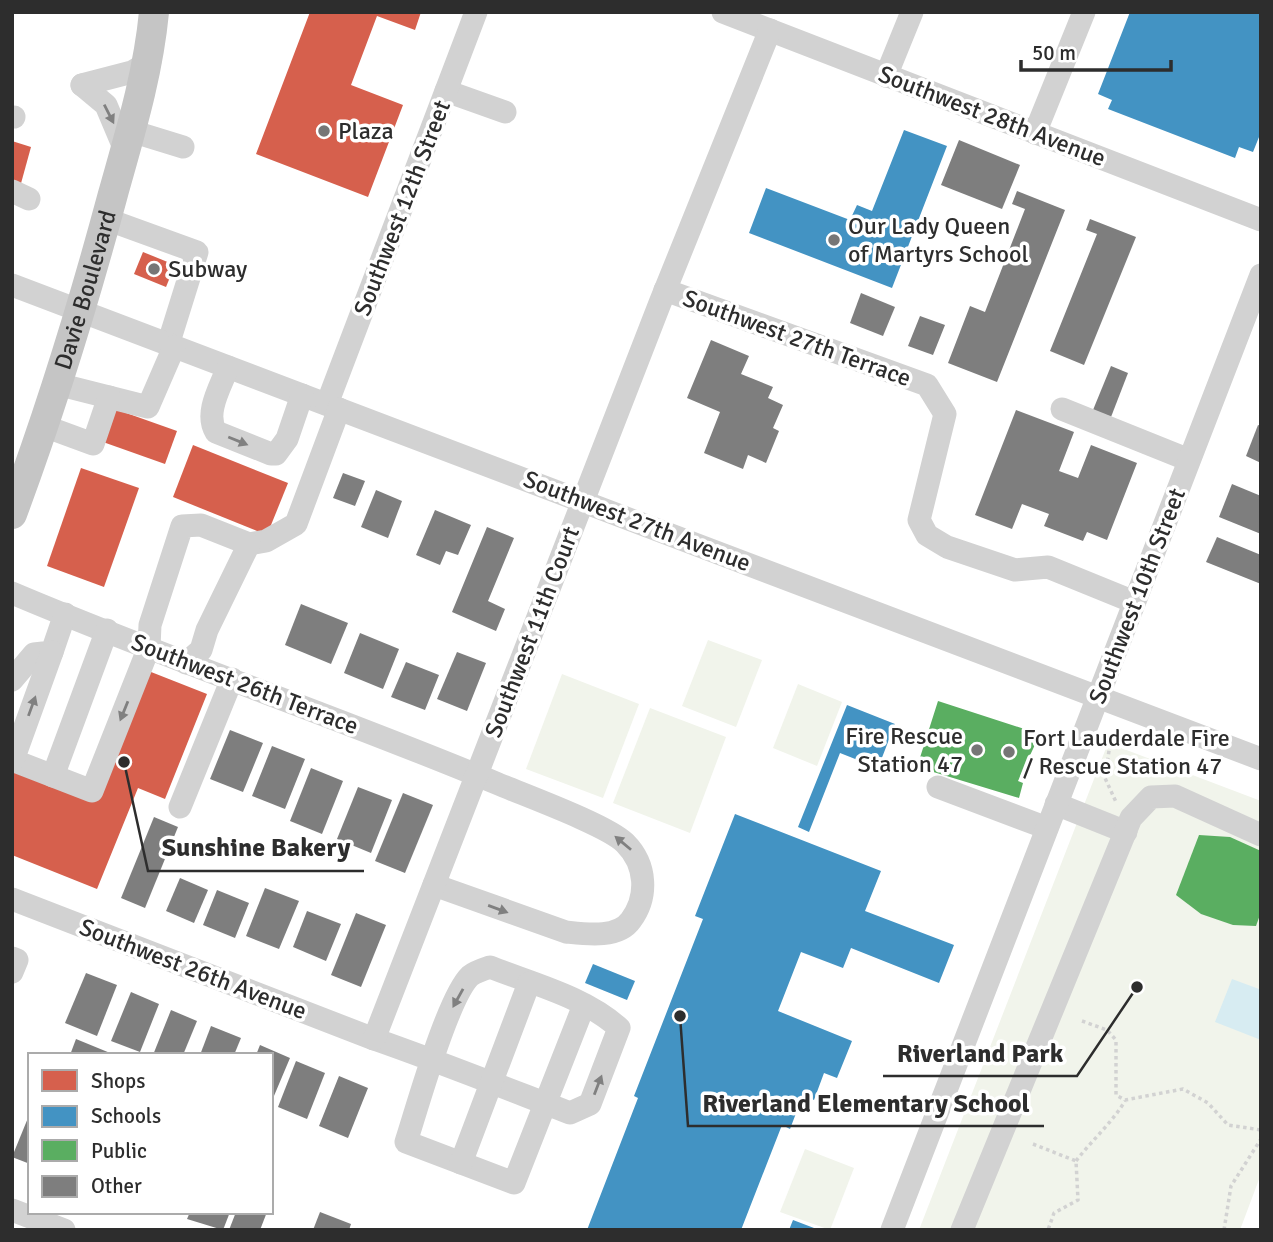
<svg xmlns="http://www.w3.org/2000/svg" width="1273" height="1242" font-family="Signika,sans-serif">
<rect width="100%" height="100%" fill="#fff"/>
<g fill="#f1f4eb">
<path d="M708 640 762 660 736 727 682 706Z"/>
<path d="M562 674 639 704 603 798 526 769Z"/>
<path d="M798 684 842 702 817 766 773 748Z"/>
<path d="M650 708 726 737 690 833 613 803Z"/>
<path d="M1108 743 1261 801V1174L1240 1230H919Z"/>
<path d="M805 1149 854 1168 830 1230 780 1212Z"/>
</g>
<path fill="#d7ecf2" d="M1232 979 1259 989 1261 985V1040L1215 1022Z"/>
<g fill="#d6604d">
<path d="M310 12H421L415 30 377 16 351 85 403 105 368 197 256 154Z"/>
<path d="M12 141 31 147 20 187 12 185Z"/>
<path d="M143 252 175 265 166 287 134 274Z"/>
<path d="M115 409 177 431 165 464 103 442Z"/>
<path d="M193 445 288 483 267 535 173 497Z"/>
<path d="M81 468 139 488 104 587 47 566Z"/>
<path d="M146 670 207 694 165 799 138 788 97 889 12 855V770L93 802Z"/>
</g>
<g fill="#4393c3">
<path d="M1130 12H1261V132L1253 152 1239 147 1235 158 1108 109 1112 100 1098 94Z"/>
<path d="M904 130 947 146 892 288 749 233 766 188 850 220 857 205 872 211Z"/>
<path d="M847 705 895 724 878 768 840 753 809 832 798 827Z"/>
<path d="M735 814 881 871 865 911 954 945 939 983 851 948 843 968 801 952 778 1011 852 1041 837 1078 824 1073 814 1100 803 1095 790 1129 782 1125 741 1230H587L638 1098 634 1096 703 919 695 916Z"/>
<path d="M593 964 635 981 627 1000 585 983Z"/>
<path d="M793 1220 814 1228 813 1230H789Z"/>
</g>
<g fill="#5aae61">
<path d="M938 701 1040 734 1018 781 1023 783 1019 798 917 767Z"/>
<path d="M1199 835 1230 837 1261 851V912L1256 926 1233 925 1201 914 1176 895Z"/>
</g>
<g fill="#7e7e7e">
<path d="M959 140 1020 165 1002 209 941 185Z"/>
<path d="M1017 191 1065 210 997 382 948 363 970 306 985 312 1025 209 1012 204Z"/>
<path d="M1090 219 1136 237 1084 365 1050 351 1097 234 1086 230Z"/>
<path d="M861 293 895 307 883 336 850 323Z"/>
<path d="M920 316 945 325 933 355 908 346Z"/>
<path d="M711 340 749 356 741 374 773 387 768 398 783 405 773 428 779 431 766 463 748 455 743 469 704 453 720 412 687 398Z"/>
<path d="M1111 366 1128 373 1111 417 1093 410Z"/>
<path d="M1016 410 1074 432 1059 471 1078 478 1091 445 1137 463 1107 540 1087 532 1083 541 1044 526 1049 514 1022 504 1012 529 975 515Z"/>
<path d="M1258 425 1261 426V463L1246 456Z"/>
<path d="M343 473 365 481 355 506 333 498Z"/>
<path d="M1232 484 1261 496V534L1219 517Z"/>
<path d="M376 490 402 501 388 538 361 527Z"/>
<path d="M435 510 471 525 458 555 446 551 440 565 416 555Z"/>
<path d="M487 527 514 538 488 601 505 609 496 631 452 612Z"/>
<path d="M1217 537 1261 555V584L1206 562Z"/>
<path d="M301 604 348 623 331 664 285 645Z"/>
<path d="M360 633 399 649 383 689 344 673Z"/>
<path d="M457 652 486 663 467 711 437 699Z"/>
<path d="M406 662 439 675 425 710 391 697Z"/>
<path d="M230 730 263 743 243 792 210 779Z"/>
<path d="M272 746 305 759 285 809 252 796Z"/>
<path d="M311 768 343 781 322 834 290 821Z"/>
<path d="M358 787 392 800 371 853 337 839Z"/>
<path d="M403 793 433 805 405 873 375 861Z"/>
<path d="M154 817 178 827 145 908 121 898Z"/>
<path d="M180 878 208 890 194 923 166 911Z"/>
<path d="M265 888 299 901 279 949 246 936Z"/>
<path d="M217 890 249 903 235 938 203 925Z"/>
<path d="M307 911 341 924 326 961 293 947Z"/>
<path d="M356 913 386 925 361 987 331 975Z"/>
<path d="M86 973 117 985 97 1036 65 1023Z"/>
<path d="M131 992 159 1004 140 1052 111 1041Z"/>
<path d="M171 1010 197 1021 183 1055H153Z"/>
<path d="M211 1026 241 1038 234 1055H200Z"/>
<path d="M76 1039 115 1055H70Z"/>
<path d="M260 1045 290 1058 271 1103V1055H256Z"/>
<path d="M296 1061 325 1073 307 1119 278 1107Z"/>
<path d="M339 1076 368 1088 348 1138 319 1126Z"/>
<path d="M30 1113V1164L12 1157Z"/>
<path d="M190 1212H230L223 1230 187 1219Z"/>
<path d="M236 1212H267L260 1230H229Z"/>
<path d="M320 1212 351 1224 349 1230H313Z"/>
</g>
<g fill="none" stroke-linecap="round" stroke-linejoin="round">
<g stroke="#d2d2d2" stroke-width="3.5" stroke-dasharray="3.5 3.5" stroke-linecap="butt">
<path d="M1111 737 1105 778 1116 802"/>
<path d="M1082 1021 1107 1030 1116 1040V1095L1125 1100 1183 1089 1208 1103 1228 1125 1261 1130"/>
<path d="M1033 1144 1076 1161 1078 1200 1054 1213 1048 1230"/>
<path d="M1076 1161C1092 1140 1111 1124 1125 1101"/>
<path d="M1224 1230 1231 1186 1261 1139"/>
</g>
<g stroke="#d2d2d2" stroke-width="23">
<path d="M723 12 1261 220"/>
<path d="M886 76 912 12"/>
<path d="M82 85 106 105 125 150"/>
<path d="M82 85 132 72 150 61"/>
<path d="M446 91 505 112"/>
<path d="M12 117H14"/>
<path d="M131 131 183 147"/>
<path d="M1035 133 1084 12"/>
<path d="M12 191 29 199"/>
<path d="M106 219 197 252 168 345"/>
<path d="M12 285 1261 759"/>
<path d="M665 290 927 385 945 414 919 520 927 535 947 547 1015 570 1048 567 1134 602"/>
<path d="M228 367C221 386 204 413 216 432L271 454H276L287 439 302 395"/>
<path d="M57 384 148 407 174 347"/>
<path d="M327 404 476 12"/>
<path d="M1062 409 1189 460"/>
<path d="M44 426 93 444 109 397"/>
<path d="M249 544 266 541 296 524 339 409"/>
<path d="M12 593C172 661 336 716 496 783 524 795 607 825 625 843 647 865 648 897 631 920 618 939 585 934 566 932L434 885"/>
<path d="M12 680 34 654 52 652 65 614"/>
<path d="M12 760 92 791 149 647 150 625 182 526 201 525 249 544 207 630 201 650 186 663"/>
<path d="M13 760 52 652"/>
<path d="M53 776 107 630"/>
<path d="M938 787 1047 828"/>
<path d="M1056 804 1126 832"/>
<path d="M180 807 232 679"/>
<path d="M12 899 374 1039C440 1062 505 1088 570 1113L590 1104 619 1028C585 997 533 984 490 967 484 969 475 972 470 976 448 997 417 1108 406 1142L514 1183 584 1005"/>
<path d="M12 958 17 960 12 972"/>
<path d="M374 1039 660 303 770 30"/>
<path d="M461 1163 529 983"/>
<path d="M12 1210 64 1230"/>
<path d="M892 1230 1261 275"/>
<path d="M962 1230 1131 818 1151 797 1175 796 1261 835"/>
</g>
<path stroke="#c5c5c5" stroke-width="30" id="s1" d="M12 514C51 409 84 302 113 194 130 133 148 75 154 12"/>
</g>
<defs><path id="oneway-solid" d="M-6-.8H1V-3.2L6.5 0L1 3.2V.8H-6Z" transform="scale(1.75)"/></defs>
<g fill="#808080">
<use href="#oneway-solid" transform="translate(109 114) rotate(63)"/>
<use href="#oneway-solid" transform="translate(238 441) rotate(22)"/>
<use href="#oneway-solid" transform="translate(32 706) rotate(-70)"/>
<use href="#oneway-solid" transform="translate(124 711) rotate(112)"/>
<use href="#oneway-solid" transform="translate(623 843) rotate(-140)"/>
<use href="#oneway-solid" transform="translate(498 909) rotate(20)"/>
<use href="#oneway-solid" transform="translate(458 998) rotate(119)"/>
<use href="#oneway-solid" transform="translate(598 1085) rotate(-69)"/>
</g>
<g fill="#767676" stroke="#fff" stroke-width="2.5">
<circle cx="324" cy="131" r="7"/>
<circle cx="834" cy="240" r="7"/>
<circle cx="154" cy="269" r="7"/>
<circle cx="977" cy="750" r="7"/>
<circle cx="1009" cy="752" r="7"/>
</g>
<g text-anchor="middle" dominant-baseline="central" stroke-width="7" stroke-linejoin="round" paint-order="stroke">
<g font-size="24" fill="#2d2d2d" stroke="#fff">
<text transform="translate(992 116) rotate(21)">Southwest 28th Avenue</text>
<text transform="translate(402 208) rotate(-69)">Southwest 12th Street</text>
<text stroke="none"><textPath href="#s1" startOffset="236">Davie Boulevard</textPath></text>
<text transform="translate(797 338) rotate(20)">Southwest 27th Terrace</text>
<text transform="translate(637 521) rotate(21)">Southwest 27th Avenue</text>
<text transform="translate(1137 596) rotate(-69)">Southwest 10th Street</text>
<text transform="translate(532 632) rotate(-69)">Southwest 11th Court</text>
<text transform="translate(245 684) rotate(21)">Southwest 26th Terrace</text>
<text transform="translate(193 969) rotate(21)">Southwest 26th Avenue</text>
</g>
<g font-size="24" fill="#2d2d2d" stroke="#fff" text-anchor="start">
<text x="338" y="131">Plaza</text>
<text x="848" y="226">Our Lady Queen<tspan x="848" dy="28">of Martyrs School</tspan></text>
<text x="168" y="269">Subway</text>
<text x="963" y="736" text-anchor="end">Fire Rescue<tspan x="963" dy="28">Station 47</tspan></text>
<text x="1023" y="738">Fort Lauderdale Fire<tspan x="1023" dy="28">/ Rescue Station 47</tspan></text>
</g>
</g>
<path fill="none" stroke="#2d2d2d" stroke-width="2.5" d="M124 762L148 871H364M1137 987L1077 1076H883M680 1016L688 1126H1044"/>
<g fill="#2d2d2d" stroke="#fff" stroke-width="2.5">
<circle cx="124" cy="762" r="7"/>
<circle cx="1137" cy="987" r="7"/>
<circle cx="680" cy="1016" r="7"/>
</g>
<g font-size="26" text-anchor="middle" font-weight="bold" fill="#2d2d2d" stroke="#fff" stroke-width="7" stroke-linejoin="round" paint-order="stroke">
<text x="256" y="856">Sunshine Bakery</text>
<text x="980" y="1062">Riverland Park</text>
<text x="866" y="1112">Riverland Elementary School</text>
</g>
<rect width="1273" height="1242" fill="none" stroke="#2d2d2d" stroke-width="28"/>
<rect x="28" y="1053" width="245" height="161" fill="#ffffff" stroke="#ababab" stroke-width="2"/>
<rect x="42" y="1070" width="35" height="21" fill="#d6604d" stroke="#ababab" stroke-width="2"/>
<text x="91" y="1088" font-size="21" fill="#2d2d2d">Shops</text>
<rect x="42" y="1106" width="35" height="21" fill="#4393c3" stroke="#ababab" stroke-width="2"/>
<text x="91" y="1123" font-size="21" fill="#2d2d2d">Schools</text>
<rect x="42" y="1140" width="35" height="21" fill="#5aae61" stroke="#ababab" stroke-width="2"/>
<text x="91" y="1158" font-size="21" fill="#2d2d2d">Public</text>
<rect x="42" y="1176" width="35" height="21" fill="#7e7e7e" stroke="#ababab" stroke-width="2"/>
<text x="91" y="1193" font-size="21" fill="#2d2d2d">Other</text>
<path d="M1021 60v10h150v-10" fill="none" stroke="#2d2d2d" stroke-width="3.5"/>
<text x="1032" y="60" font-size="21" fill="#2d2d2d" stroke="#ffffff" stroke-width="5" paint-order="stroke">50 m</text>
</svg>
